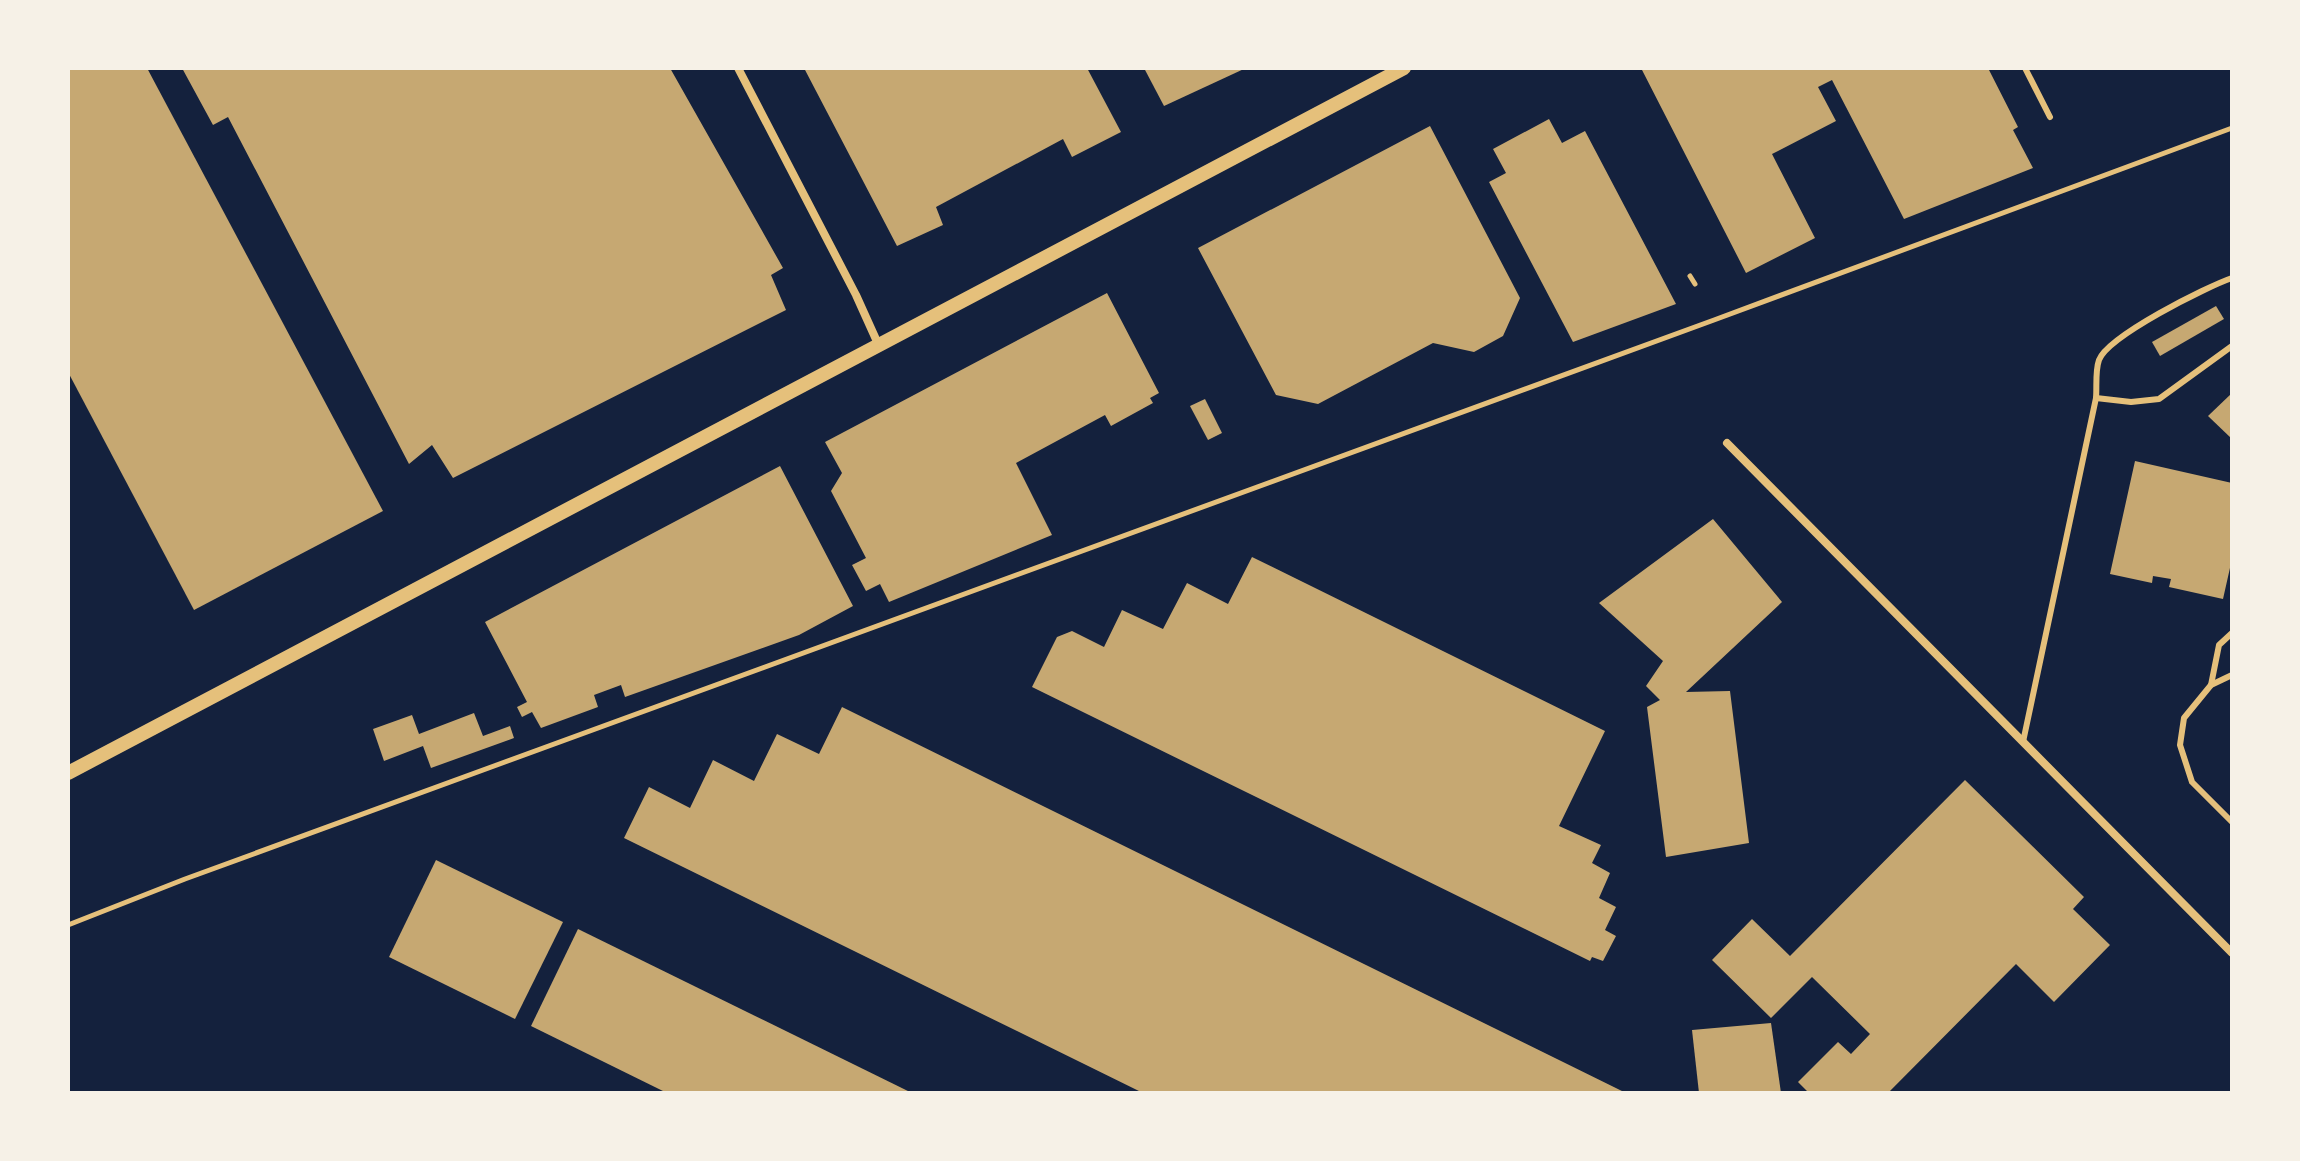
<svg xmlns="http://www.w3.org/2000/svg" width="2300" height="1161" font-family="'Exo 2',sans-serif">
<rect width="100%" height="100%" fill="#14213d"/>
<g fill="#c6a872">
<path d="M68 68H147L383 511 194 610 68 372Z"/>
<path d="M182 68H670L783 268 771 275 786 310 453 478 432 445 409 464 228 117 213 125Z"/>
<path d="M804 68H1087L1121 132 1072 157 1063 139 936 207 943 225 897 246Z"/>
<path d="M1144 68H1246L1164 106Z"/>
<path d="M1641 68H1988L2018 127 2013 130 2033 168 1904 219 1832 80 1818 87 1836 121 1772 154 1815 238 1746 273Z"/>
<path d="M1549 119 1562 143 1585 131 1676 304 1573 342 1489 182 1506 173 1493 149Z"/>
<path d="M1430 126 1520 298 1503 336 1474 352 1433 343 1318 404 1276 395 1198 248Z"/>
<path d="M1107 293 1159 393 1150 398 1153 403 1111 426 1105 415 1016 463 1052 535 889 602 880 584 866 591 852 565 866 558 831 491 842 473 825 442Z"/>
<path d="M2216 306 2224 319 2160 356 2152 342Z"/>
<path d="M2232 393V439L2208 416Z"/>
<path d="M1205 399 1222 433 1208 440 1190 406Z"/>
<path d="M2135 461 2232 483V559L2223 599 2169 587 2171 579 2153 576 2152 583 2110 574Z"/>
<path d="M780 466 853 606 799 635 625 697 621 685 594 695 598 707 541 728 532 712 522 717 517 707 527 702 485 622Z"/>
<path d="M1713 519 1782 602 1686 692 1730 691 1749 843 1666 857 1647 707 1660 700 1646 686 1663 661 1599 603Z"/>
<path d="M1252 557 1605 731 1559 826 1601 845 1592 863 1610 873 1599 898 1616 907 1605 930 1616 936 1603 961 1592 957 1590 961 1032 687 1057 637 1072 631 1104 647 1122 610 1163 629 1187 583 1228 604Z"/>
<path d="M842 707 1626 1093H1143L624 838 649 787 690 808 713 760 754 781 777 734 819 754Z"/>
<path d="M474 713 483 736 510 726 514 738 431 768 423 746 384 761 373 729 412 715 419 734Z"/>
<path d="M1965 780 2084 897 2073 909 2110 945 2054 1002 2016 964 1888 1093H1809L1798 1082 1838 1042 1851 1054 1870 1034 1812 977 1771 1018 1712 960 1752 919 1790 956Z"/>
<path d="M436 860 563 922 515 1019 389 957Z"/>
<path d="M578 929 912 1093H667L531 1026Z"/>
<path d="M1771 1023 1781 1093H1699L1692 1030Z"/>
</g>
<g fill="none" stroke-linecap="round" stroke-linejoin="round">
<g stroke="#e5c07b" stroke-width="5">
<path d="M1690 276 1695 284"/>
<path d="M68 925 185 879 1714 320 2232 128"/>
</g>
<g stroke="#e5c07b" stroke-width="6">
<path d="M2025 68 2050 117"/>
<path d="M2096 398 2131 402 2159 399 2232 346"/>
<path d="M2232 675 2211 685 2184 718 2180 745 2192 782 2232 822"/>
<path d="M2211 685 2219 645 2232 633"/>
<path d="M2023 742 2096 398C2097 387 2095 371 2099 360 2108 336 2206 287 2232 278"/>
</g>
<g stroke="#e5c07b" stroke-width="8">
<path d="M738 68 856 295 879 346"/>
<path d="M1727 443 2232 953"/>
</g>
<path stroke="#e5c07b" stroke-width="14" d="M68 773 1404 68"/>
</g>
<rect width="2300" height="1161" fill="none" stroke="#f6f1e7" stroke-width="140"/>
</svg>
